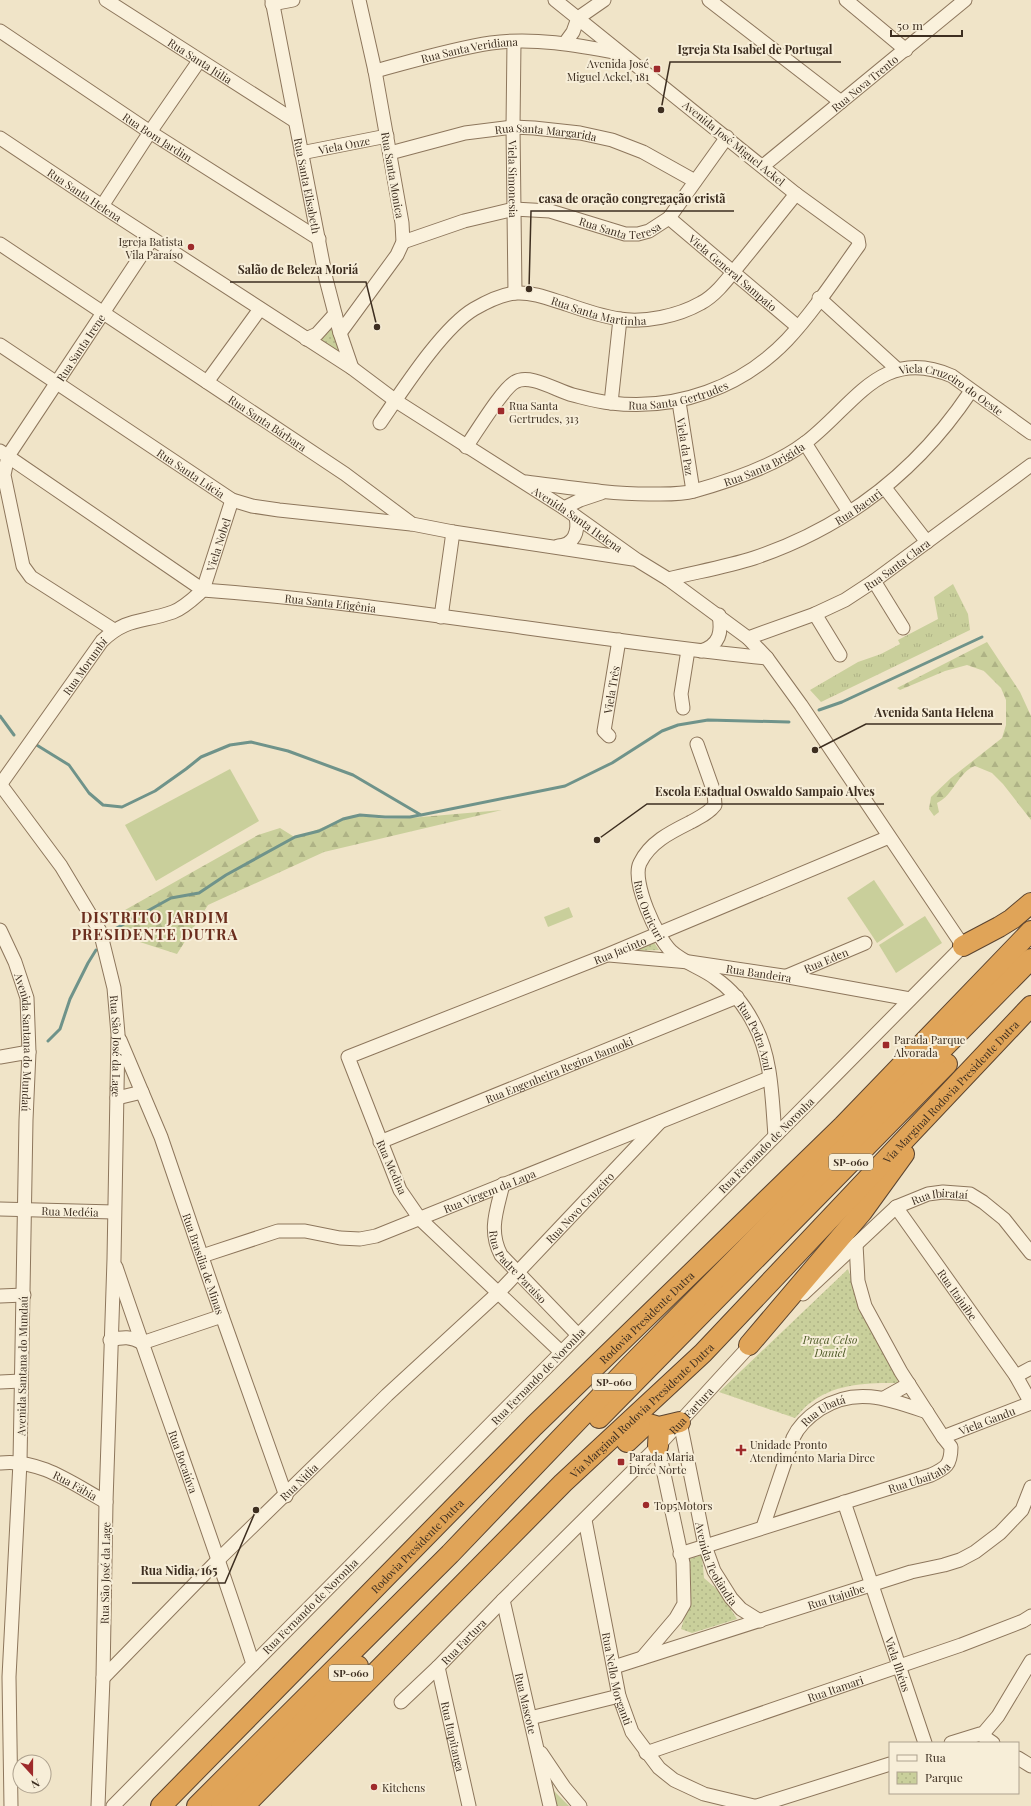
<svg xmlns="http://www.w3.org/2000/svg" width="1031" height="1806" font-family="'Playfair Display',serif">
<defs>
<pattern id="grass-tufts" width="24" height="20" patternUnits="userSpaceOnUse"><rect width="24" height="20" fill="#c9cf9b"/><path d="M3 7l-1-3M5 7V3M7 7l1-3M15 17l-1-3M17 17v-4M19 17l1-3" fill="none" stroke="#aeb285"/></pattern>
<pattern id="forest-firs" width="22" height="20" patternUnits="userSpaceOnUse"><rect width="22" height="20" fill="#c9cf9b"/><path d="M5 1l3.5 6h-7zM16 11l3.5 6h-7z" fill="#aeb285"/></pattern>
<pattern id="park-dots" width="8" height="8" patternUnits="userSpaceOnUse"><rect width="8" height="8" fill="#c9cf9b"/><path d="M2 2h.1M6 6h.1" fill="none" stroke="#aeb285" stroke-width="1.8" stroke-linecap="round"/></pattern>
</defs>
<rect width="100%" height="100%" fill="#f0e4c8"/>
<path fill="url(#grass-tufts)" d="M953 584 968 614 970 630 821 702 810 690 858 662 881 654 900 644 898 640 938 619 934 597Z"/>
<g fill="url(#forest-firs)">
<path d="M987 642 1020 692 1031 716V820L1003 784 992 773 975 766C958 772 954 795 937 803L939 812 934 816 929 809 931 797 951 778 1002 738 1006 725V700L1001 688 984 671 967 665 945 671 900 690 897 688Z"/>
<path d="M502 810 324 852 208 905 177 954 118 935 125 910 258 835 280 828 296 838 354 815 385 819 410 818Z"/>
<path d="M553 1790 569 1806H556Z"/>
</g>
<g fill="url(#park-dots)">
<path d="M336 328 341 343 340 356 318 344 330 330Z"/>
<path d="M653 941 659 950 631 951Z"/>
<path d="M848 1269 864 1318 896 1372 898 1383C869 1383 838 1383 813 1401 806 1405 801 1412 795 1418L719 1392Z"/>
<path d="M702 1555 704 1578 720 1592 737 1619 692 1633 681 1629 691 1596 689 1559Z"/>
</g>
<g fill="#c9cf9b">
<path d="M230 769 259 821 156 881 125 825Z"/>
<path d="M874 880 904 925 877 943 847 898Z"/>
<path d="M569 907 573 917 548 927 544 917Z"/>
<path d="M925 916 942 943 896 973 879 945Z"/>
</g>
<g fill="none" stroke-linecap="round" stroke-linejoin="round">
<g stroke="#6f938a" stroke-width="3">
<path d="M819 710 842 702 982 637"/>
<path d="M0 716 14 735"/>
<path d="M35 744 69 765 89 793 103 805 122 807 155 791 186 769 201 757 230 745 251 742 288 751 353 775 421 815 565 786 612 763 662 731 678 725 708 720 789 722"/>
<path d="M113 930 171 898 199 893 226 875 295 837 319 831 343 819 360 815 385 817H410L420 815"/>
<path d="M48 1041 60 1029 70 999 88 963 96 950"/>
</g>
<g stroke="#8d765c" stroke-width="15">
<g id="minor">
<path id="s1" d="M106 0 295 121"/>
<path id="s2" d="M272 0 326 279 340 333 352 368"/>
<path d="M709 0 841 102"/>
<path d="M846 0 906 50"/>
<path d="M272 4 293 0"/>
<path id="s3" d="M0 31 150 132 319 239"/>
<path id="s4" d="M514 42 513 127 515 293"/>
<path d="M565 43 573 32 578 18 604 0"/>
<path id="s5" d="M375 71C413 61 451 49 491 43 533 37 577 45 619 53"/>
<path id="s6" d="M0 138 102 206 352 368 396 401 564 508 637 560 668 579 748 638 767 658 801 705 963 946 113 1806"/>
<path id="s7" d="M301 153 387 136"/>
<path id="s8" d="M390 153 465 133 513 127 534 128 580 133 612 140 643 152 695 181"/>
<path id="s9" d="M763 166 965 0"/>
<path d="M102 206 150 132 199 61"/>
<path id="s10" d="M669 218 798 327"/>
<path id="s11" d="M403 242 464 221 514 209 550 211 625 234H638L649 231 669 218 727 137"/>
<path id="s12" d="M0 244 345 474 412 524 453 532 633 559"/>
<path d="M819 298 897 369"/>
<path d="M340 333 397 255 403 242 402 223 375 71 359 0"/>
<path d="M306 339 317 334 335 314"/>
<path id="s13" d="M0 345 232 500 252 506 279 510 411 524"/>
<path d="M207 382 260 309"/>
<path id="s14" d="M679 402 693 491"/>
<path d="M611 403 620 319"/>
<path id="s15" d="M380 423C402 391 442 328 474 309 486 302 502 294 516 293 533 292 550 299 566 304 583 310 601 316 619 319 645 323 678 316 701 303 718 294 731 274 743 260 761 238 778 216 796 194"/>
<path d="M805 443 849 512"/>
<path id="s16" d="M466 447C476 433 502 389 515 382 530 373 557 391 573 395 585 398 598 402 611 403 677 411 742 387 787 340 814 311 836 277 859 245L858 239 796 194 555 0"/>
<path id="s17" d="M0 451 203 590C392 604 579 639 767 658"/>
<path id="s18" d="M526 482C567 487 608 494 649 494 664 494 680 495 694 491 730 481 776 465 805 443 854 406 881 345 952 376L1031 433"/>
<path d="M885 488 927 542"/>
<path d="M564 508 580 500 601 493"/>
<path d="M558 546C574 545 579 532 576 517"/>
<path id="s19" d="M668 579C696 572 726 567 754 558 846 527 917 472 971 391"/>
<path d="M874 581 903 628"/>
<path id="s20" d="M203 590 232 500"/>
<path d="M815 614 840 655"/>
<path d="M441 617 453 532"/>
<path id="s21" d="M114 630 31 577 23 566 4 475 8 456 152 239"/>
<path id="s22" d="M748 638 815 614 845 600 874 581 1031 465"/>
<path d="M701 651C720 645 722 632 719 615"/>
<path d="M683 708 681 694 688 650"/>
<path id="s23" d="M609 736 604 731 619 640"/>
<path id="s24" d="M697 744 714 792 715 805C709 813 700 817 691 822 671 832 650 842 640 863 631 881 657 938 671 951 684 963 702 968 715 978 731 989 745 1006 754 1024 772 1057 772 1099 775 1136"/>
<path id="s25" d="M0 784 61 866 100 931 114 988 118 1034 114 1259 106 1502 103 1678 98 1806"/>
<path id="s26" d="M0 785 102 641C127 617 142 623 173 612 184 608 194 598 203 590"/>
<path id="s27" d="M0 930 15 962 27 998 29 1052 26 1120 20 1462 9 1677 11 1806"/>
<path id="s28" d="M609 955 689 962 783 976 910 999"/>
<path id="s29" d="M787 976 865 943"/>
<path id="s30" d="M120 1040 161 1137 222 1316 286 1496"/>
<path d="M0 1057 29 1052"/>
<path d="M117 1098 142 1092"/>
<path id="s31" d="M380 1142 737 997"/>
<path id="s32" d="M503 1184C497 1210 488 1230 501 1255L578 1335"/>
<path id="s33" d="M896 1207 1016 1376 1031 1403"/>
<path id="s34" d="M0 1209 114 1212"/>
<path id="s35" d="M202 1256 278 1231H305L340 1238 360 1239 376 1236 769 1078"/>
<path id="s36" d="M116 1267C161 1400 210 1531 253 1664"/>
<path id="s37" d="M803 1294 896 1207 928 1194 943 1192 970 1194 983 1202 1004 1219 1031 1253"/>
<path d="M0 1296 24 1295"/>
<path d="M110 1340C123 1337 131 1336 142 1343L222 1316"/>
<path id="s38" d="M561 1352 420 1219 400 1190 348 1057 607 955 889 837"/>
<path d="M1016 1376 1031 1368"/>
<path d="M0 1382 21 1381"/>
<path d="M884 1398 909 1384"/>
<path id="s39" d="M680 1422 705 1546 714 1571 731 1598 741 1609 760 1621"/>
<path id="s40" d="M943 1437 1031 1403"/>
<path id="s41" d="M0 1463C39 1458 73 1484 106 1502"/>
<path id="s42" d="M844 1502 925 1743"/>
<path id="s43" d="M585 1520 619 1696 632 1732 659 1768 674 1780 704 1794 754 1806"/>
<path id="s44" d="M763 1527 793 1438C799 1425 808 1417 820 1409 856 1386 889 1399 927 1412"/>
<path id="s45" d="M680 1554 931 1475C946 1468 951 1465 951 1447L943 1437 901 1372 865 1306 858 1281 856 1244"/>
<path id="s46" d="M503 1600 550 1806"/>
<path d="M642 1658 676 1618 684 1604 683 1563 658 1446"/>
<path id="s47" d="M438 1667 469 1806"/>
<path id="s48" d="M614 1667 911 1572 944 1565 960 1560 975 1552 1000 1533 1022 1510 1031 1487"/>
<path id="s49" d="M103 1678 219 1559 387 1395 499 1292 660 1122"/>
<path id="s50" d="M401 1702 438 1667 503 1600 658 1446 754 1341"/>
<path d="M530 1718 619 1696"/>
<path d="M982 1735 998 1716 1031 1661"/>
<path d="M951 1743 980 1734 993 1743"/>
<path d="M541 1753 564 1787 580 1806"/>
<path id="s51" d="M646 1753 961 1645 1023 1621 1031 1616"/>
<path d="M1018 1758 1031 1766"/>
<path d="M757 1806 890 1764"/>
</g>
</g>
<g stroke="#5b4430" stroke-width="22">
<g id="highway">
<path d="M963 946 999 927 1012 919 1031 903"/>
<path d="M749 1345 862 1212 904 1154"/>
<path d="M599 1418 947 1064"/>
<path d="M627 1442 643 1427 649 1424 659 1427 680 1422"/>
<path d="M658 1446 659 1427"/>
<path id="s52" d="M161 1806 534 1426 843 1126 1031 931"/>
<path d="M197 1806 450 1554 629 1367 1031 959"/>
<path d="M221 1806 358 1666"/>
<path id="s53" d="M244 1806 563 1483 703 1353 1031 1006"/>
</g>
</g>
<use href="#minor" stroke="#faf1dc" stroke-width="13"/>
<use href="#highway" stroke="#e0a458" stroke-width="20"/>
</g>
<g fill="#9e2a2b" stroke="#f7eed8" stroke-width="1.5">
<rect x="653" y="65" width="8" height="8" rx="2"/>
<circle cx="191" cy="247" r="4"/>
<rect x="497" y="407" width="8" height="8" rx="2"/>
<rect x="882" y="1041" width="8" height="8" rx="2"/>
<path d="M739 1444h4v4h4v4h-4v4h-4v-4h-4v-4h4z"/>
<rect x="617" y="1458" width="8" height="8" rx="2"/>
<circle cx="646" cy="1505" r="4"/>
<circle cx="374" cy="1787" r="4"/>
</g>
<g text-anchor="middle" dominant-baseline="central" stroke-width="4" stroke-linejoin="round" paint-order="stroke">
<g fill="#f7eed8" stroke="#756857" stroke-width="1">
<rect x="829" y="1154" width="44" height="16" rx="3"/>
<rect x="592" y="1374" width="44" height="16" rx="3"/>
<rect x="329" y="1665" width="44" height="16" rx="3"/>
</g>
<g font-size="10" font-weight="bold" fill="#3d2e20">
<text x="851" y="1162">SP-060</text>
<text x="614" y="1382">SP-060</text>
<text x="351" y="1673">SP-060</text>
</g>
<g font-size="11" fill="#3d2e20" stroke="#f7eed8">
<text stroke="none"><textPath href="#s5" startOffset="97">Rua Santa Veridiana</textPath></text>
<text stroke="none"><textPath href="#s1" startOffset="112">Rua Santa Júlia</textPath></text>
<text stroke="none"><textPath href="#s9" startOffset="131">Rua Nova Trento</textPath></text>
<text stroke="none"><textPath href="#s8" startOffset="159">Rua Santa Margarida</textPath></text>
<text stroke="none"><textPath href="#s3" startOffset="190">Rua Bom Jardim</textPath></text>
<text transform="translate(734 143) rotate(39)">Avenida José Miguel Ackel</text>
<text stroke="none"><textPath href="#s7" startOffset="44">Viela Onze</textPath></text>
<text transform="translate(393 175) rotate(80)">Rua Santa Monica</text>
<text stroke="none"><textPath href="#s4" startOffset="137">Viela Simonesia</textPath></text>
<text stroke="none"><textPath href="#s2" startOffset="189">Rua Santa Elisabeth</textPath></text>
<text stroke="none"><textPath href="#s6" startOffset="102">Rua Santa Helena</textPath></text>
<text stroke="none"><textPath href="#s11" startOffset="225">Rua Santa Teresa</textPath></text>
<text stroke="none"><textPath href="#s10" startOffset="84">Viela General Sampaio</textPath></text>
<text stroke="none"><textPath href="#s15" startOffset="279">Rua Santa Martinha</textPath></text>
<text stroke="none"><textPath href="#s21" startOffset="355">Rua Santa Irene</textPath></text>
<text stroke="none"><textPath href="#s18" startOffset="469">Viela Cruzeiro do Oeste</textPath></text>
<text stroke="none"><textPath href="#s16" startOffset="250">Rua Santa Gertrudes</textPath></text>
<text stroke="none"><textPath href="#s12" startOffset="322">Rua Santa Bárbara</textPath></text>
<text stroke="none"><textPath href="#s14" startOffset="45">Viela da Paz</textPath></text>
<text stroke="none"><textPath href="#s18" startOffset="244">Rua Santa Brigida</textPath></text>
<text stroke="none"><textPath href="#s13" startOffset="230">Rua Santa Lúcia</textPath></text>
<text stroke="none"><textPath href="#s19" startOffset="205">Rua Bacuri</textPath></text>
<text stroke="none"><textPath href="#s6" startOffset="692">Avenida Santa Helena</textPath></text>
<text stroke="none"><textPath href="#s20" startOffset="48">Viela Nobel</textPath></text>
<text stroke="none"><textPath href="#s22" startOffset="167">Rua Santa Clara</textPath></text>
<text stroke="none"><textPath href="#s17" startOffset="374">Rua Santa Efigênia</textPath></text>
<text stroke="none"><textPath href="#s26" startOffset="146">Rua Morumbi</textPath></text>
<text stroke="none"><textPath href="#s23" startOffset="49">Viela Três</textPath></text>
<text stroke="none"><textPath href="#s24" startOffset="210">Rua Ouricuri</textPath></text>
<text stroke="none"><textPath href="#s38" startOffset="664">Rua Jacinto</textPath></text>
<text stroke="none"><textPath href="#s29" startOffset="42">Rua Eden</textPath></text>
<text stroke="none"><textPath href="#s28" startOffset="151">Rua Bandeira</textPath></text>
<text stroke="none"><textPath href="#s24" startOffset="381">Rua Pedra Azul</textPath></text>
<text stroke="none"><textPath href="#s27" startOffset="117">Avenida Santana do Mundaú</textPath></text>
<text stroke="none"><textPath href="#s25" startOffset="295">Rua São José da Lage</textPath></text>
<text stroke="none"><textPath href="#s31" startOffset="193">Rua Engenheira Regina Bannoki</textPath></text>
<text stroke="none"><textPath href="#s53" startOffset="1005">Via Marginal Rodovia Presidente Dutra</textPath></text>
<text transform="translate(766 1145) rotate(-45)">Rua Fernando de Noronha</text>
<text transform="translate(392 1167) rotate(66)">Rua Medina</text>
<text stroke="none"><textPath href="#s35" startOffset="301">Rua Virgem da Lapa</textPath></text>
<text stroke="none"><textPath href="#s37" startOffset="173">Rua Ibirataí</textPath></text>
<text stroke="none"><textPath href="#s49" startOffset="670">Rua Novo Cruzeiro</textPath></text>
<text stroke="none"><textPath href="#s34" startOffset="70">Rua Medéia</textPath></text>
<text stroke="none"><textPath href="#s30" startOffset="239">Rua Brasília de Minas</textPath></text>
<text stroke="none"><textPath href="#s32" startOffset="92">Rua Padre Paraíso</textPath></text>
<text stroke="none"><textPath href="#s33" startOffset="107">Rua Itajuibe</textPath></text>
<text stroke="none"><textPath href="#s52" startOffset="689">Rodovia Presidente Dutra</textPath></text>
<text transform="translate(22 1366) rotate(-89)">Avenida Santana do Mundaú</text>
<text transform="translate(538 1376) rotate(-46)">Rua Fernando de Noronha</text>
<text stroke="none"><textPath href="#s53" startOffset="561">Via Marginal Rodovia Presidente Dutra</textPath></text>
<text stroke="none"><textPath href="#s50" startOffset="411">Rua Fartura</textPath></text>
<text stroke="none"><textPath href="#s44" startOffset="136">Rua Ubatá</textPath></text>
<text stroke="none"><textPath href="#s40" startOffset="47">Viela Gandu</textPath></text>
<text stroke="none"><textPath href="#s36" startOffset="206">Rua Bocaiúva</textPath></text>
<text stroke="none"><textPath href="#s45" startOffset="251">Rua Ubaitaba</textPath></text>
<text stroke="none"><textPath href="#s49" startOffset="277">Rua Nidia</textPath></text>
<text stroke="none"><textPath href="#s41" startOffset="80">Rua Fábia</textPath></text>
<text stroke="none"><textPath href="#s52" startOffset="365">Rodovia Presidente Dutra</textPath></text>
<text stroke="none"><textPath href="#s39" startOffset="147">Avenida Teolândia</textPath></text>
<text transform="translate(105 1573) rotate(-89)">Rua São José da Lage</text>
<text stroke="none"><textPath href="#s48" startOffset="233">Rua Itajuibe</textPath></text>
<text transform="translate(310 1606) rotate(-45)">Rua Fernando de Noronha</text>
<text stroke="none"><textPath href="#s50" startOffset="87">Rua Fartura</textPath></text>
<text stroke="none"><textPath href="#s42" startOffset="171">Viela Ilhéus</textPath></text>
<text stroke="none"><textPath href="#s43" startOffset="162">Rua Nello Morganti</textPath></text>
<text stroke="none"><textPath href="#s51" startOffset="200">Rua Itamari</textPath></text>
<text stroke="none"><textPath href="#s46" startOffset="106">Rua Mascote</textPath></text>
<text stroke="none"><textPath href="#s47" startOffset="71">Rua Itapitanga</textPath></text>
</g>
<g font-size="11" fill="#3d2e20" stroke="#f7eed8" text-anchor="start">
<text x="649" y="63" text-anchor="end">Avenida José<tspan x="649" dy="13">Miguel Ackel, 181</tspan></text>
<text x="183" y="241" text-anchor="end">Igreja Batista<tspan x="183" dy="13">Vila Paraíso</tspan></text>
<text x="509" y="405">Rua Santa<tspan x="509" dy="13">Gertrudes, 313</tspan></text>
<text x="894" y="1039">Parada Parque<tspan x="894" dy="13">Alvorada</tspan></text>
<text x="750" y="1444">Unidade Pronto<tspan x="750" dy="13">Atendimento Maria Dirce</tspan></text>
<text x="629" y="1456">Parada Maria<tspan x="629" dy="13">Dirce Norte</tspan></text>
<text x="654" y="1505">Top5Motors</text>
<text x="382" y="1787">Kitchens</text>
</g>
<g font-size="11" font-style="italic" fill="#4d5a26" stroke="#f7eed8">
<text x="830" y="1339">Praça Celso<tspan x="830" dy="13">Daniel</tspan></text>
</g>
<g font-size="15" font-weight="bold" letter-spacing="1" fill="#6b2e1e" stroke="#f7eed8">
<text x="155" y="917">DISTRITO JARDIM<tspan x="155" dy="17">PRESIDENTE DUTRA</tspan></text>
</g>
</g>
<path fill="none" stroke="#3d2e20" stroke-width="1.5" d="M661 110L670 62H841M529 289L531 211H734M377 327L366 282H230M815 750L866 724H1002M597 840L647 804H884M256 1510L225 1583H132"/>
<g fill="#3d2e20" stroke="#f7eed8" stroke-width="1.5">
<circle cx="661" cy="110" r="4"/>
<circle cx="529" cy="289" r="4"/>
<circle cx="377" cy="327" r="4"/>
<circle cx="815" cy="750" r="4"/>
<circle cx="597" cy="840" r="4"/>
<circle cx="256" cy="1510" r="4"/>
</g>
<g font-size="12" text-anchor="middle" font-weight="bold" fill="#3d2e20" stroke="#f7eed8" stroke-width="4" stroke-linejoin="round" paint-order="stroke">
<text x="755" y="54">Igreja Sta Isabel de Portugal</text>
<text x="632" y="203">casa de oração congregação cristã</text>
<text x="298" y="274">Salão de Beleza Moriá</text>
<text x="934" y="717">Avenida Santa Helena</text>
<text x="765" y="796">Escola Estadual Oswaldo Sampaio Alves</text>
<text x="179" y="1575">Rua Nidia, 165</text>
</g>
<rect x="889" y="1742" width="130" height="52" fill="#f7eed8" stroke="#ada18e"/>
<rect x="897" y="1755" width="20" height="6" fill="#faf1dc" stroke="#ada18e"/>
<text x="925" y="1762" font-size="12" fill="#3d2e20">Rua</text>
<rect x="897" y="1772" width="20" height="12" fill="url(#park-dots)" stroke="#ada18e"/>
<text x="925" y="1782" font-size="12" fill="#3d2e20">Parque</text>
<g transform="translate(32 1774) rotate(159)"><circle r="19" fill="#f7eed8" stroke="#ada18e"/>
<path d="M0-3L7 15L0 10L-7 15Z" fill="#9e2a2b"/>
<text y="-6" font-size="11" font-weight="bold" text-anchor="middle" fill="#3d2e20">N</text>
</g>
<path d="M891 30v6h71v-6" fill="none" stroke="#3d2e20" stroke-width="2"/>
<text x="897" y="30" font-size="12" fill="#3d2e20" stroke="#f7eed8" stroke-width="3" paint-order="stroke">50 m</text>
</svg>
